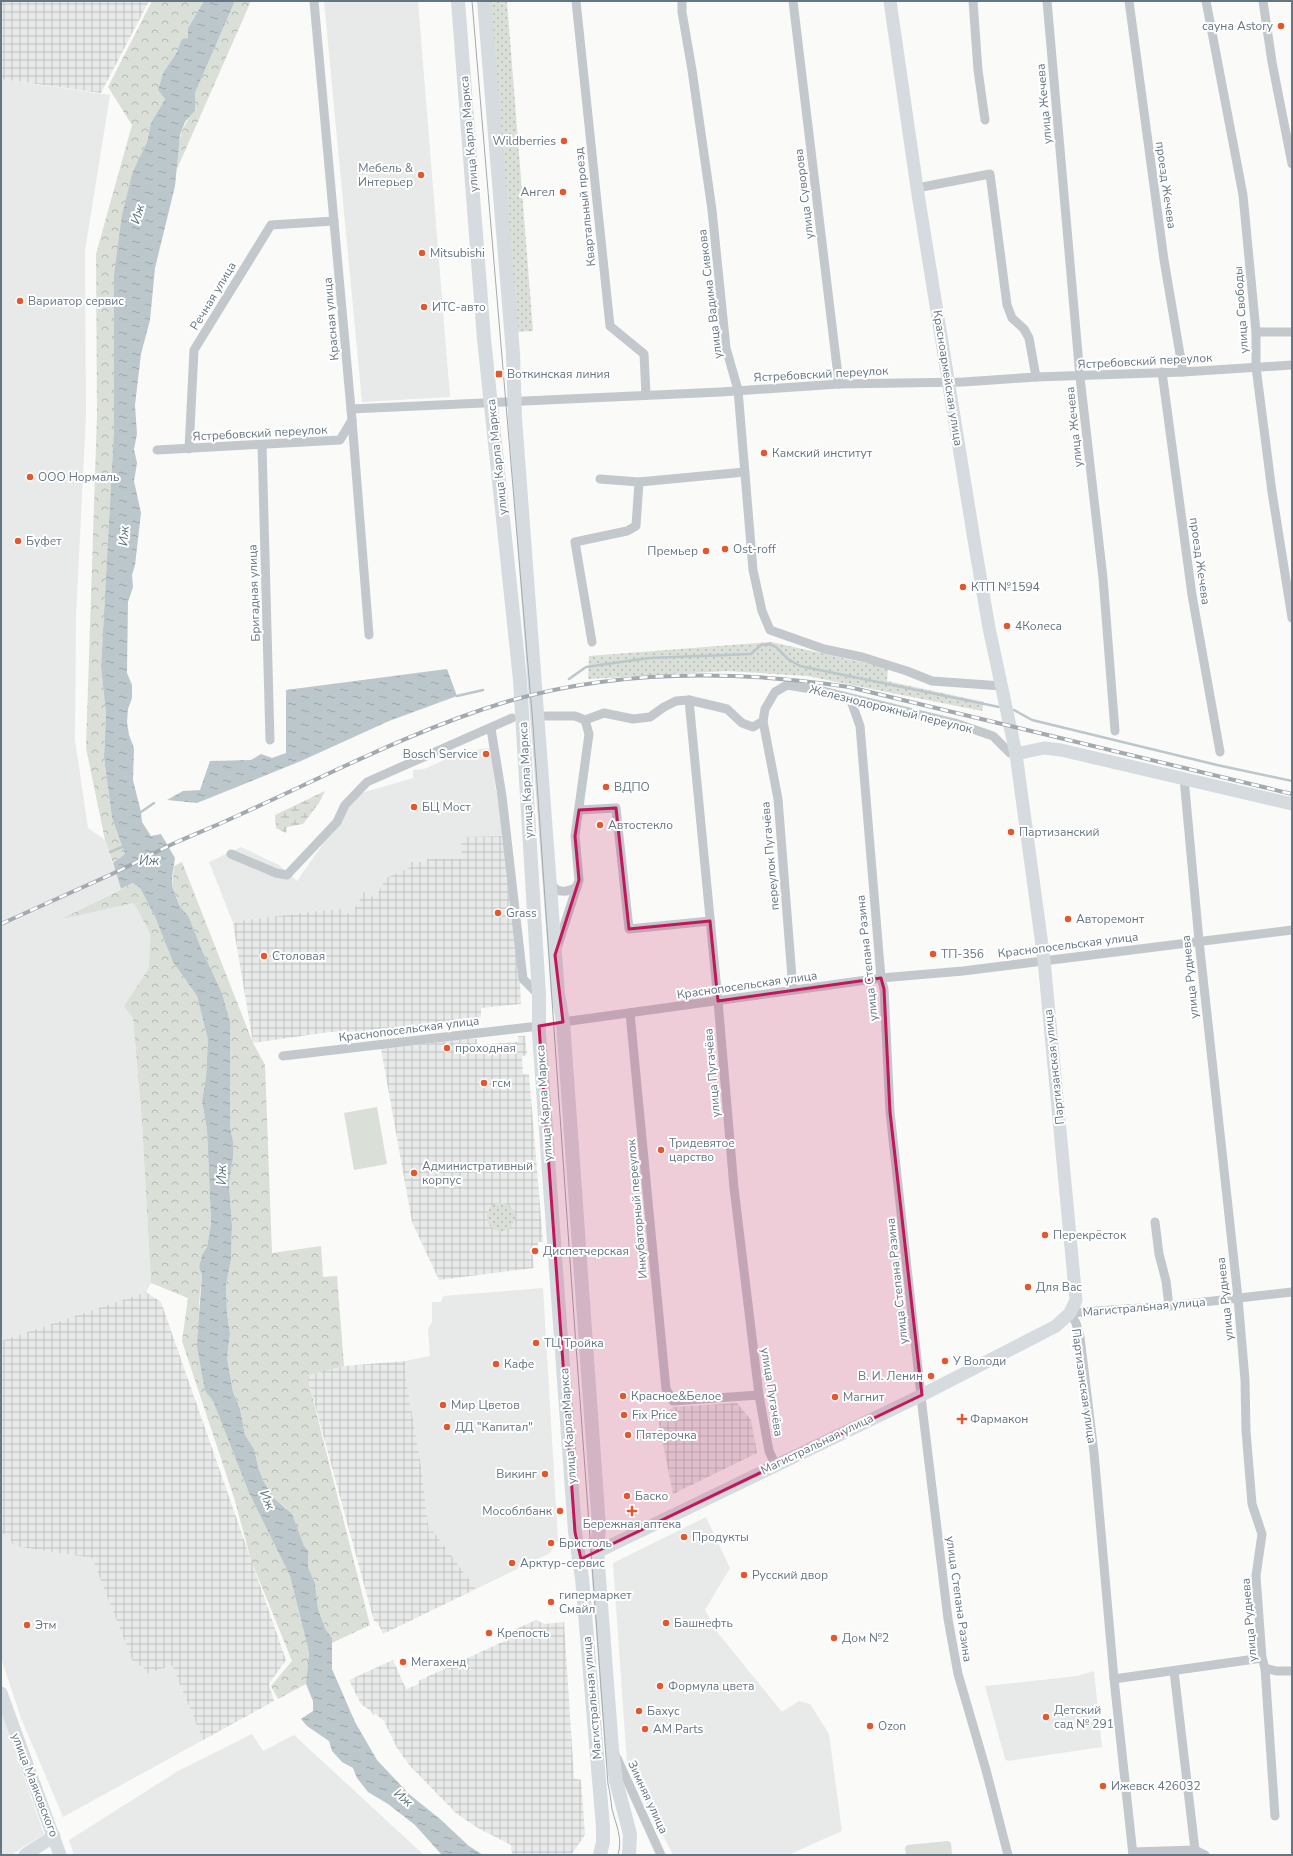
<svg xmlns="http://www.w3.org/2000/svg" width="1293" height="1856" font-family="'Nunito Sans',sans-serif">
<defs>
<pattern id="industrial-grid" width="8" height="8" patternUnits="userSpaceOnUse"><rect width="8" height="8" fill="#e8e9e9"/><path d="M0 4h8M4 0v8" fill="none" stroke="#c0c1c2"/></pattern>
<pattern id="grass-dots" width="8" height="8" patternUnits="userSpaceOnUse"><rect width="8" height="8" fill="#dadfd7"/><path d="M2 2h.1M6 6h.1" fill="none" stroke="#b4b9b4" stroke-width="1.8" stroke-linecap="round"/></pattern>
<pattern id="forest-crowns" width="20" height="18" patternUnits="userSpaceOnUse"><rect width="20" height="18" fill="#dadfd7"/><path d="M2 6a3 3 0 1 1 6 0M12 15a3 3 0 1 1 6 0" fill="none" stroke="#b4b9b4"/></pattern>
<pattern id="wetland-marsh" width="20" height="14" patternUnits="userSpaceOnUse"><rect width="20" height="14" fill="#dadfd7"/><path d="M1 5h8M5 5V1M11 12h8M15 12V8" fill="none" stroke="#b4b9b4"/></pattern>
<pattern id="water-ripples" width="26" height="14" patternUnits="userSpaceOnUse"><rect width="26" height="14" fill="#bbc7cb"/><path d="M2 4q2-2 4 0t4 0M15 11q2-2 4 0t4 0" fill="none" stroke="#9ca6aa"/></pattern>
</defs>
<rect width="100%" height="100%" fill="#fafaf8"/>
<g fill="#e8e9e9">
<path d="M324 1H418L450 397 362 402Z"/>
<path d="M1 79 110 95 85 251 86 414 76 617 75 740 88 828 105 840 121 889 63 918 134 903 150 934 149 968 124 1006 133 1017 142 1123 151 1283 146 1292 1 1341Z"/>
<path d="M490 748 496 791 500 800 503 836 462 859H427V862L386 878 375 898 364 892 351 915 340 909 326 910 238 921 233 923 209 862 241 847 279 865 297 881 358 794 413 778V770L424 769 465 751Z"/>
<path d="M543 1288 558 1540 550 1553 476 1589 433 1532H429L422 1472 406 1379 405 1361 430 1356 428 1329 432 1322V1302H441L443 1296Z"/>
<path d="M706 1517 730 1568 705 1610 718 1633 782 1712 799 1701 810 1704 829 1734 842 1831 788 1855H673L627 1764 613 1563Z"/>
<path d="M8 1533 13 1546 92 1558 135 1667 142 1664 148 1674 172 1665 203 1740 63 1817 21 1718 1 1658V1535Z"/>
<path d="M1094 1671 1102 1747 1008 1761 1005 1759 985 1686 1077 1676Z"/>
<path d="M1 1712 44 1834 11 1855H1Z"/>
<path d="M252 1734 263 1751 294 1735 424 1855H74L69 1840 178 1771Z"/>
</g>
<g fill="url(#industrial-grid)">
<path d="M1 1H149L101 93 1 79Z"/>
<path d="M503 836 519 965 521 1004 481 1008V1017L381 1031 330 1032 253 1043 233 924 238 921 326 910 340 909 351 915 364 892 375 898 386 878 411 867V862H427V859H462L461 837Z"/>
<path d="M518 1036H525L527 1055 522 1056 523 1074H529L543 1242H538V1246H532L534 1268 439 1280 412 1222 381 1049 468 1039H477V1045L516 1042 519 1041Z"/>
<path d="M146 1292 161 1302 286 1660 269 1684 274 1701 203 1740 172 1665 148 1674 142 1665 135 1667 92 1558 13 1546 8 1533 1 1535V1341Z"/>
<path d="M405 1361 406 1379 422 1472 429 1532 433 1531 476 1589 383 1634 378 1623 374 1621 307 1376 344 1366Z"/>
<path d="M737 1403 751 1420 757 1453 673 1494 658 1419 673 1407Z"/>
<path d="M536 1620 544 1624 564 1622 574 1778 581 1780 585 1835 571 1855H512L511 1845 476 1827 456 1813 410 1766 397 1748 384 1721 376 1714 373 1715 371 1711 361 1704 349 1680 393 1660 406 1689 419 1684 418 1681 511 1638 509 1632Z"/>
</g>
<g fill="url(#grass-dots)">
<path d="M490 1H507L533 331 516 332Z"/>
<path d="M771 642 888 668 887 681 984 702 982 711 807 676 727 671 588 679 589 656Z"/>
<circle cx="501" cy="1217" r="14"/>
</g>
<g fill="url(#forest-crowns)">
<path d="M152 1H204L188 28V38L181 42 177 52 163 73 158 90 165 99 151 123 147 142 133 171 115 412 101 667 106 714 104 757 112 818 125 854 113 863 105 840 86 748 97 415 96 254 132 125 108 87Z"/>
<path d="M235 1H251L177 169C178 144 178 130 195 111V93Z"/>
<path d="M182 862 253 1043 265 1065 272 1253 321 1246 323 1277 337 1276 344 1366 307 1376 370 1625 332 1643V1638L326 1630 318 1609 315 1583 308 1567V1550L304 1546 286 1508 275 1499 264 1482 259 1470 254 1449 245 1435 240 1409 233 1392 227 1358 230 1334 227 1313 226 1285 231 1260 232 1225 229 1184 233 1158V1141L230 1127V1022L222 993 201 948 189 917 179 905 172 886 174 866Z"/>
<path d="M134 883 140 888 155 917 173 962 197 996 208 1040 206 1078 202 1101 207 1130 211 1223 207 1247 202 1255 199 1267 202 1274 199 1303 205 1391 213 1401 249 1493 290 1576 309 1652 306 1684 278 1699 271 1686 292 1661 251 1560 235 1501 182 1341 188 1298 151 1283 142 1123 133 1018 124 1006 149 968 150 934 134 903 61 919Z"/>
</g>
<path fill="url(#wetland-marsh)" d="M325 791 319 803 303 824 287 827 286 833 276 828 275 815Z"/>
<g fill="#dadfd7">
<path d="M377 1107 387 1164 354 1170 344 1113Z"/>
<path d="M948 1841 951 1843 952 1855H906L905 1848 907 1845Z"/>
</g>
<g fill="url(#water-ripples)">
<path d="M204 1H235L195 93V111L185 122 180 135 175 186 155 268 150 320 141 354 135 405 137 434 134 449 137 463 134 481 141 513 135 565 132 575 133 587 128 602 127 673 132 685V698L128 709 127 722 129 735 134 748 133 780 141 812 142 822 151 836 161 834 175 858 172 877V886L179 905 189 917 201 948 222 993 230 1022V1127L233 1141V1158L229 1184 232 1225 231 1260 226 1285 227 1313 230 1334 227 1358 233 1392 240 1409 245 1435 254 1449 259 1470 264 1482 275 1499 292 1514 304 1546 308 1550V1567L315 1583 318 1609 326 1630 332 1638V1669L355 1722 377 1760 409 1794 440 1819 469 1846 483 1855 441 1854 415 1825 388 1804 368 1792 357 1778 353 1768 342 1762 332 1751 329 1741 307 1726 301 1719 313 1711V1701L306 1684 309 1652 290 1576 249 1493 213 1401 205 1391 197 1346 202 1274 199 1267 202 1255 207 1247 211 1223 207 1130 202 1101 206 1078 208 1040 197 996 173 962 155 917 140 888 133 883 121 889 113 863 125 854 112 818 104 757 106 714 101 667 114 430V275L122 215 133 171 147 142 151 123 165 99 158 90 163 73 177 52 181 41 188 38V28Z"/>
<path d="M447 669 457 696 389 721 301 761 197 803 167 800 183 791 200 790 210 761 251 760 261 754 272 758 286 753V690Z"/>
</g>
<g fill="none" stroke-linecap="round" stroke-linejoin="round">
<g stroke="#bbc7cb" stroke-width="2.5">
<path d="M569 679 586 667 649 658 751 654 761 645 769 644 776 647 788 659 800 666 999 707"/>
<path d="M457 696 483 690"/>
<path d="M1014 710 1032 720 1217 765 1292 781"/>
<path d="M141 812 154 803"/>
<path d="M110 852 122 847"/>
</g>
<g stroke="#c3c8cc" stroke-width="9">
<path d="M314 1 352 420 369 635"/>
<path d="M576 1 610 326 644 354 646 395"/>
<path d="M682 1V12L692 70 712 210 726 348 738 390 753 570 762 611 770 630 824 649 862 657 907 671 932 681 1002 686"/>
<path d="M793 1 839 384"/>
<path d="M973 1 978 70 985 120"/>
<path d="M1047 1 1080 377 1103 578 1115 731"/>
<path d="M1129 1 1164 260 1183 372"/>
<path d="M1206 1 1243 195 1256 332V367L1272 492 1292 618"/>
<path d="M1263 1 1272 62 1292 164"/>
<path d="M917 188 990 174 1007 305 1012 318 1024 329 1029 338 1036 377"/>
<path d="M1256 332H1292"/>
<path d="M1162 372 1192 595 1220 752"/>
<path d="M351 409 721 392 839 384 963 382 1036 377 1183 372 1292 365"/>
<path d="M262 445 270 740"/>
<path d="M189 449 194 350 271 225 334 221"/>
<path d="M157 450 340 440 352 420"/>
<path d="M600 479 639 482 745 472"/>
<path d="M592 642 575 542 627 531 636 526 639 482"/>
<path d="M850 698 860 726 881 978 884 989 890 1112 923 1414 948 1619 958 1674 986 1770 1008 1855"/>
<path d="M689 700 718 1001 734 1188 759 1395 769 1451 775 1464"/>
<path d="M546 716H575L585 720 589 734 575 836 579 880 557 948"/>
<path d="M585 720 604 713 633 719 650 717 664 707 676 701 689 700 727 709 742 723 753 727 763 721 765 709 775 692 787 685 823 691 955 723 993 736 1010 753 1016 754"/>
<path d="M763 721 778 799 793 990"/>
<path d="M491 729 502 796 523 979 539 995"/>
<path d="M1184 778 1199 941 1238 1298 1245 1380 1246 1431 1252 1504 1262 1534 1256 1576 1262 1658 1265 1668 1275 1816"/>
<path d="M579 810 616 808 629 929 710 921"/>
<path d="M231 854 276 873 287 875 337 822 345 805 367 782 512 718"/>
<path d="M551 881C554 895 568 892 577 887"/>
<path d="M630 1013 666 1389 673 1401 759 1395"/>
<path d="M563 1022 881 978 963 971 1292 930"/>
<path d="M283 1056 539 1026"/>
<path d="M1155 1222 1159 1254 1166 1281 1169 1306"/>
<path d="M1265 1668 1276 1671H1292"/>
<path d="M1174 1671 1195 1850"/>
<path d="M1114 1679 1262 1658"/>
<path d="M617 1758 661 1855"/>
<path d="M1133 1852 1195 1850 1205 1855"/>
<path d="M1133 1855 1114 1679 1094 1453 1080 1337 1076 1323 1070 1313 1169 1306 1292 1292"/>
</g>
<g stroke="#d6dbdf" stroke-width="13">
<path d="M1016 754 1044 748 1061 750 1292 804"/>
<path d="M597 1552 922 1395 1056 1326 1070 1313 1076 1300 1044 960 1016 754 989 628 975 546 917 188 890 1"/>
<path d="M1 1693 60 1855"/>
<path d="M25 1855 54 1836"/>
</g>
<g stroke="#d6dbdf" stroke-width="14">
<path d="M458 1 484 339 520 680 539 995V1034L575 1532 582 1578 603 1827V1842L600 1855"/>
<path d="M484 1 513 353 515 418 558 994 563 1022 599 1527 597 1552 612 1749 616 1781 630 1834 629 1855"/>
</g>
<path stroke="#a2aab0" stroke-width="1" d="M472 1 533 725 574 1318 608 1784C610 1792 611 1801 612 1809 616 1825 623 1838 618 1855"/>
<g stroke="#a2aab0" stroke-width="4">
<path id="rail" d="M1 924C38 907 75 891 112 874 134 864 155 852 177 842 197 833 218 825 239 815 328 775 415 729 509 701 620 669 736 670 849 687L1292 794"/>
</g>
<use href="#rail" stroke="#fff" stroke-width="2.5" stroke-dasharray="8" stroke-linecap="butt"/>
</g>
<path fill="#c2185b" fill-opacity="0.2" stroke="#c2185b" stroke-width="3" stroke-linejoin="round" d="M616 808 629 929 710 921 718 1001 881 978 884 989 890 1112 922 1395 581 1559 575 1532 539 1026 563 1022 555 955 579 880 575 836 579 810Z"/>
<g fill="#e4572e" stroke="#fff" stroke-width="1.5">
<circle cx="1281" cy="26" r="4"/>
<circle cx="564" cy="141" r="4"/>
<circle cx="421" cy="175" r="4"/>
<circle cx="563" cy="192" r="4"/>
<circle cx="422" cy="253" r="4"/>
<circle cx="20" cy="301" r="4"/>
<circle cx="424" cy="307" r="4"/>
<rect x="495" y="370" width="8" height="8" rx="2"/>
<circle cx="764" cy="453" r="4"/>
<circle cx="30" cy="477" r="4"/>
<circle cx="18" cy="541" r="4"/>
<circle cx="725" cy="549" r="4"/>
<circle cx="706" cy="551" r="4"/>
<circle cx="963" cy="587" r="4"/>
<circle cx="1007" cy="626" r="4"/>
<circle cx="486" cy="754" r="4"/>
<circle cx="606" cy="787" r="4"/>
<circle cx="414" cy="807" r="4"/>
<circle cx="600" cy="825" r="4"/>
<circle cx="1011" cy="832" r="4"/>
<circle cx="498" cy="913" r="4"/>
<circle cx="1068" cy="919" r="4"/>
<circle cx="933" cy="954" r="4"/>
<circle cx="264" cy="956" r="4"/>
<circle cx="447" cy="1048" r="4"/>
<circle cx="484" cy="1083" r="4"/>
<circle cx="661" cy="1150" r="4"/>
<circle cx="414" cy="1173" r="4"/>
<circle cx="1045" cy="1235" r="4"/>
<circle cx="535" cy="1251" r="4"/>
<circle cx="1028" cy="1287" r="4"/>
<circle cx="536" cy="1343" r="4"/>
<circle cx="945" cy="1361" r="4"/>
<circle cx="496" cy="1364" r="4"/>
<circle cx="931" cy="1376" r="4"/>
<circle cx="623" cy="1396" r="4"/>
<circle cx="835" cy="1397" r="4"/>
<circle cx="443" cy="1405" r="4"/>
<circle cx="624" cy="1415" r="4"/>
<path d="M960 1413h4v4h4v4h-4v4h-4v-4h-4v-4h4z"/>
<circle cx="447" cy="1427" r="4"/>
<circle cx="628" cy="1435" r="4"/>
<circle cx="545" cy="1474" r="4"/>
<circle cx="627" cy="1496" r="4"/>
<circle cx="560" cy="1511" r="4"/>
<path d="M630 1505h4v4h4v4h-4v4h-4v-4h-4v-4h4z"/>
<circle cx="684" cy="1537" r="4"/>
<circle cx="551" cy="1543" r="4"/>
<circle cx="512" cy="1563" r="4"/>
<circle cx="744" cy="1575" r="4"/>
<circle cx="551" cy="1602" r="4"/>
<circle cx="666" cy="1623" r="4"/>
<circle cx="27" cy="1625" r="4"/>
<circle cx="489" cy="1633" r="4"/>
<circle cx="834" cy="1638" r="4"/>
<circle cx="403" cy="1662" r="4"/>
<circle cx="660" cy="1686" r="4"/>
<circle cx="639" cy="1711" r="4"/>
<circle cx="1046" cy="1717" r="4"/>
<circle cx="870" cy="1726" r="4"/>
<circle cx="645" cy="1729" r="4"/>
<circle cx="1103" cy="1786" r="4"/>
</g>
<g text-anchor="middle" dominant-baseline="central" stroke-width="4" stroke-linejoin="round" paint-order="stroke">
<g font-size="12" fill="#657683" stroke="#fff" text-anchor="start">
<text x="1273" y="26" text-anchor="end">сауна Astory</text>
<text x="556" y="141" text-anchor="end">Wildberries</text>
<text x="413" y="168" text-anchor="end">Мебель &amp;<tspan x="413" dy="14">Интерьер</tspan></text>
<text x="555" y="192" text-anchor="end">Ангел</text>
<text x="430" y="253">Mitsubishi</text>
<text x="28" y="301">Вариатор сервис</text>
<text x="432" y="307">ИТС-авто</text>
<text x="507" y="374">Воткинская линия</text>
<text x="772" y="453">Камский институт</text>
<text x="38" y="477">ООО Нормаль</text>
<text x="26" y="541">Буфет</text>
<text x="733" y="549">Ost-roff</text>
<text x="698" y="551" text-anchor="end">Премьер</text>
<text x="971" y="587">КТП №1594</text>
<text x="1015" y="626">4Колеса</text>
<text x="478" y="754" text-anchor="end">Bosch Service</text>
<text x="614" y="787">ВДПО</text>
<text x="422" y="807">БЦ Мост</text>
<text x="608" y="825">Автостекло</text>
<text x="1019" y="832">Партизанский</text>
<text x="506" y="913">Grass</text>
<text x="1076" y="919">Авторемонт</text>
<text x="941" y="954">ТП-356</text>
<text x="272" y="956">Столовая</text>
<text x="455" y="1048">проходная</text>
<text x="492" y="1083">гсм</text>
<text x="669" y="1143">Тридевятое<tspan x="669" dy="14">царство</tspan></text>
<text x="422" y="1166">Административный<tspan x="422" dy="14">корпус</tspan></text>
<text x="1053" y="1235">Перекрёсток</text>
<text x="543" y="1251">Диспетчерская</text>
<text x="1036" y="1287">Для Вас</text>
<text x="544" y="1343">ТЦ Тройка</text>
<text x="953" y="1361">У Володи</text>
<text x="504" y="1364">Кафе</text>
<text x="923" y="1376" text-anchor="end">В. И. Ленин</text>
<text x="631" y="1396">Красное&amp;Белое</text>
<text x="843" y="1397">Магнит</text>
<text x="451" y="1405">Мир Цветов</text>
<text x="632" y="1415">Fix Price</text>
<text x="970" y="1419">Фармакон</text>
<text x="455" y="1427">ДД "Капитал"</text>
<text x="636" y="1435">Пятёрочка</text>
<text x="537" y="1474" text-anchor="end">Викинг</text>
<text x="635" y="1496">Баско</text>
<text x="552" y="1511" text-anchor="end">Мособлбанк</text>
<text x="632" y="1524" text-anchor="middle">Бережная аптека</text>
<text x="692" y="1537">Продукты</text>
<text x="559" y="1543">Бристоль</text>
<text x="520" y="1563">Арктур-сервис</text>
<text x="752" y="1575">Русский двор</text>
<text x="559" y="1595">гипермаркет<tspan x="559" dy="14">Смайл</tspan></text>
<text x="674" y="1623">Башнефть</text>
<text x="35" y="1625">Этм</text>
<text x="497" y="1633">Крепость</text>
<text x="842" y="1638">Дом №2</text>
<text x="411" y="1662">Мегахенд</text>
<text x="668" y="1686">Формула цвета</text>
<text x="1054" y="1710">Детский<tspan x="1054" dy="14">сад № 291</tspan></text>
<text x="647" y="1711">Бахус</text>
<text x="878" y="1726">Ozon</text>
<text x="653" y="1729">AM Parts</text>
<text x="1111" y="1786">Ижевск 426032</text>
</g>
<g font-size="12" fill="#657683" stroke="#fff">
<text transform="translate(1044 104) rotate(-95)">улица Жечева</text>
<text transform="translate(469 134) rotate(-95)">улица Карла Маркса</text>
<text transform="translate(1166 185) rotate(82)">проезд Жечева</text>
<text transform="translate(804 194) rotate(-97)">улица Суворова</text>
<text transform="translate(585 207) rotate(-96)">Квартальный проезд</text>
<text transform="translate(710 294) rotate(-97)">улица Вадима Сивкова</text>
<text transform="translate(213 296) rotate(-59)">Речная улица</text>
<text transform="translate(1241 310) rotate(-94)">улица Свободы</text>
<text transform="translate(331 319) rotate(-95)">Красная улица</text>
<text transform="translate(1145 361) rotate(-3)">Ястребовский переулок</text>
<text transform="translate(821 374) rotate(-3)">Ястребовский переулок</text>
<text transform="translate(948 378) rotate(81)">Красноармейская улица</text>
<text transform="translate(1074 427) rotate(-96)">улица Жечева</text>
<text transform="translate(260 433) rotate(-3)">Ястребовский переулок</text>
<text transform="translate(497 457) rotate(-96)">улица Карла Маркса</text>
<text transform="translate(1200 561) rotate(82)">проезд Жечева</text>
<text transform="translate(254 593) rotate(-92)">Бригадная улица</text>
<text transform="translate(891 709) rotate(14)">Железнодорожный переулок</text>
<text transform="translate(526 780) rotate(-93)">улица Карла Маркса</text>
<text transform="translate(770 856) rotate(-95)">переулок Пугачёва</text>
<text transform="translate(1068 945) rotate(-7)">Краснопосельская улица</text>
<text transform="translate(867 958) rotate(-96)">улица Степана Разина</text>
<text transform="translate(1190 977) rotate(-96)">улица Руднева</text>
<text transform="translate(747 985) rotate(-8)">Краснопосельская улица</text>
<text transform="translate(409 1029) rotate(-7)">Краснопосельская улица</text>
<text transform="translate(1054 1067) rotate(-96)">Партизанская улица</text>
<text transform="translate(712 1073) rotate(-95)">улица Пугачёва</text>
<text transform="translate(544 1103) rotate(-94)">улица Карла Маркса</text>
<text transform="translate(637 1209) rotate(-95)">Инкубаторный переулок</text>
<text transform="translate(897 1281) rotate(-96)">улица Степана Разина</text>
<text transform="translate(1225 1299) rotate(-96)">улица Руднева</text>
<text transform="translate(1144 1307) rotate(-5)">Магистральная улица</text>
<text transform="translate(1084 1386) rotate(82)">Партизанская улица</text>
<text transform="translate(772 1392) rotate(81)">улица Пугачёва</text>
<text transform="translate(568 1426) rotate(-94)">улица Карла Маркса</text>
<text transform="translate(817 1444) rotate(-26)">Магистральная улица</text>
<text transform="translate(959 1599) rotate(82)">улица Степана Разина</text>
<text transform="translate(1249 1620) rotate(-95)">улица Руднева</text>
<text transform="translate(592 1698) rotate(-95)">Магистральная улица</text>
<text transform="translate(35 1785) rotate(69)">улица Маяковского</text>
<text transform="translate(648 1797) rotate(65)">Зимняя улица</text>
</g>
<g font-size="13" font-style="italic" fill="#60757c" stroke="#fff">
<text transform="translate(138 214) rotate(-74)">Иж</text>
<text transform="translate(124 536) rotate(-86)">Иж</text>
<text x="149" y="861">Иж</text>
<text transform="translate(222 1175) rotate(-90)">Иж</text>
<text transform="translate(267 1500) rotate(67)">Иж</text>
<text transform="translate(403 1798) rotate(41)">Иж</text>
</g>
</g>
<rect width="1293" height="1856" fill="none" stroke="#657683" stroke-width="4"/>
</svg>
